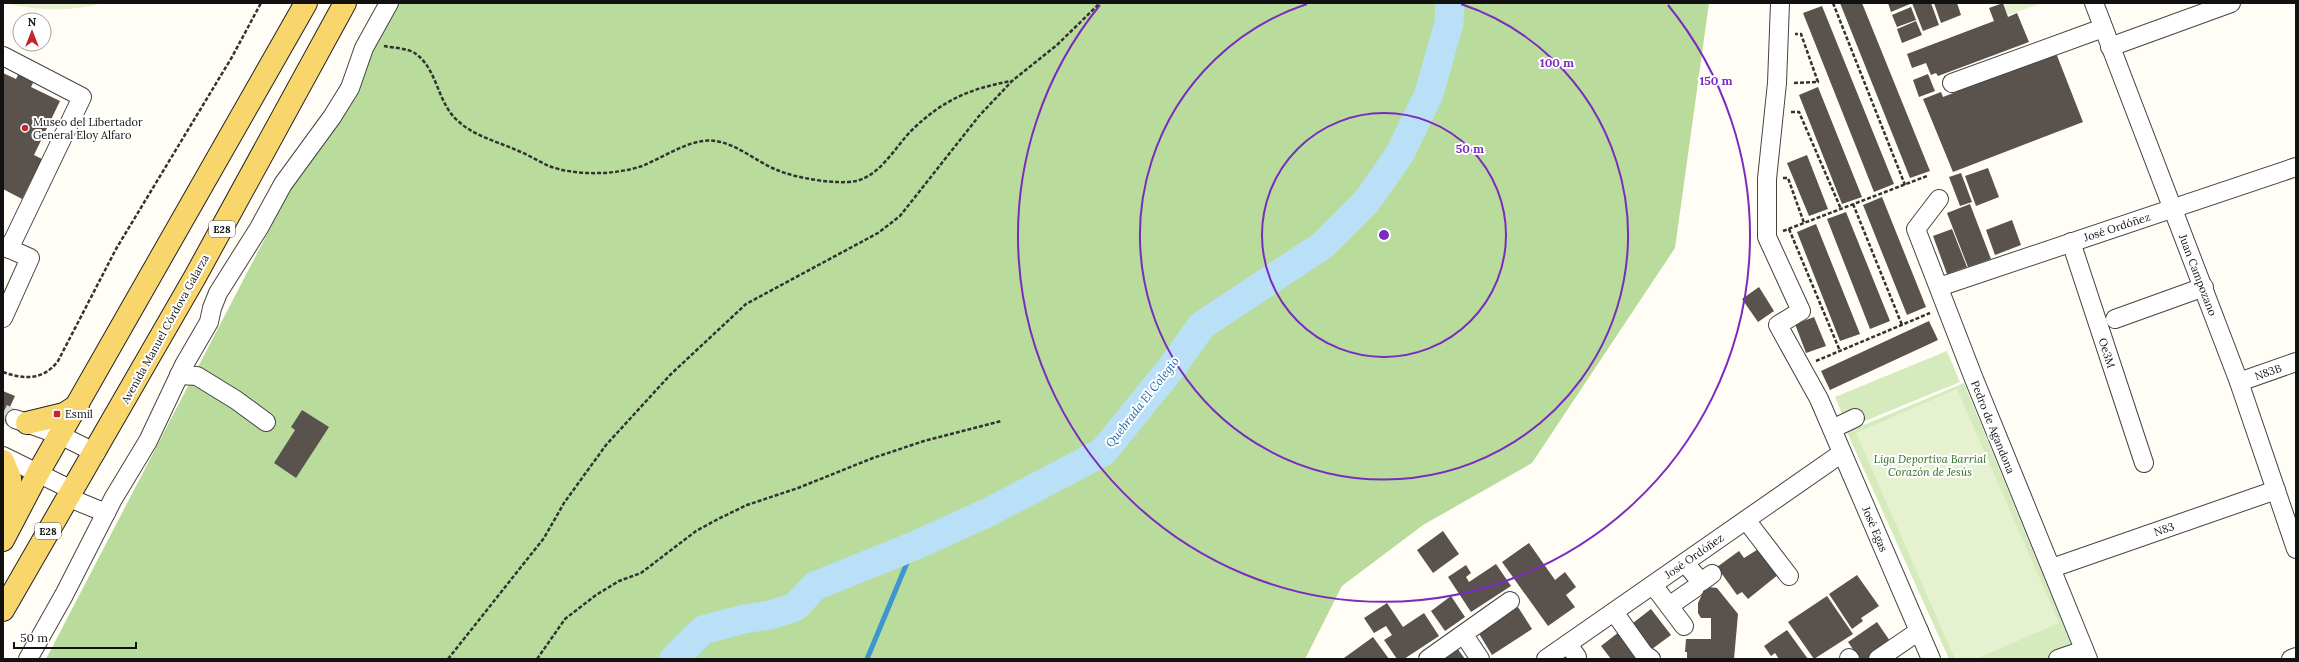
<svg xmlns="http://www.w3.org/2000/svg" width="2299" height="662" font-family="Lora,serif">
<rect width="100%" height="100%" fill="#fffdf5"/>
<g fill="#d5ebbd">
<path d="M1947 351 1960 382 1848 428 1835 397Z"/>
<path d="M1964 383 2064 627 2077 659H1949L1847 432Z"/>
</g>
<path fill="#b9dc9c" d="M393 3H1709L1675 248 1532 463 1423 525 1342 586 1305 659H46L325 123Z"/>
<g fill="#e6f2cf">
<path d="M5 3H104C70 12 39 11 5 3Z"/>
<path d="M2004 3H2043L2008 15Z"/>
<path d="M1957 389 2059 623 1976 659H1955L1856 433Z"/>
</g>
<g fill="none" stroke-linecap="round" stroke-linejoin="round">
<path stroke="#3f96cf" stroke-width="5" d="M867 659 914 546"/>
<path stroke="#b9e0f7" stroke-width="29" d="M674 659 703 630 744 619 770 615 795 607 815 586 914 546 989 512 1103 452 1172 367 1202 325 1322 246 1367 201 1399 155 1429 94 1449 23 1450 3"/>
</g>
<g fill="#5a524d">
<path d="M1840 3H1862L1930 171 1910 178Z"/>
<path d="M1888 3H1909L1910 4 1891 12Z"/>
<path d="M1912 3H1931L1939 25 1923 31Z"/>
<path d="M1934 3H1957L1961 15 1941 23Z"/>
<path d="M2003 3 2008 17 2017 13 2029 42 1938 76 1936 73 1931 75 1926 63 1912 68 1907 54 1994 21 1989 8Z"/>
<path d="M1822 6 1894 184 1874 192 1803 13Z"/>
<path d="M1911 7 1916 20 1897 27 1892 15Z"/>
<path d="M1916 21 1922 35 1902 43 1897 29Z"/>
<path d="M2056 53 2083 122 1953 172 1923 99 1941 92 1943 97Z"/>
<path d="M20 71 35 79 31 87 60 101 34 155 42 159 22 199 3 189V73L16 79Z"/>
<path d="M1928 74 1935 91 1919 97 1913 80Z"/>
<path d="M1818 87 1862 197 1842 204 1799 95Z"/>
<path d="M1807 155 1828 209 1809 216 1787 163Z"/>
<path d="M1988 168 1999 197 1976 206 1965 176Z"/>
<path d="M1961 173 1972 202 1960 206 1949 177Z"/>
<path d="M1882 197 1926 307 1907 315 1863 205Z"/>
<path d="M1970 204 1991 259 1968 267 1947 213Z"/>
<path d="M1846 212 1890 321 1870 329 1827 219Z"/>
<path d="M2012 220 2021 245 1995 255 1986 230Z"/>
<path d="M1816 224 1860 334 1840 341 1797 232Z"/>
<path d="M1952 229 1967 267 1947 274 1933 236Z"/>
<path d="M1759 287 1774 311 1758 322 1742 299Z"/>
<path d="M1814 317 1826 346 1806 353 1795 324Z"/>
<path d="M1929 321 1938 340 1830 390 1821 371Z"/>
<path d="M3 391 15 396 3 422Z"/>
<path d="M302 410 329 427 296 478 274 463 295 430 291 427Z"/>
<path d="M1443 531 1459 554 1433 573 1417 550Z"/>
<path d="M1529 543 1555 580 1565 572 1576 587 1566 595 1575 607 1548 626 1502 562Z"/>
<path d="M1760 548 1779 574 1748 599 1742 592 1737 595 1717 567 1739 551 1744 558Z"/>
<path d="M1496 564 1511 586 1471 612 1448 577 1466 565 1471 573 1466 577 1469 582Z"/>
<path d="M1857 575 1879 606 1861 618 1863 621 1852 629 1829 594Z"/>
<path d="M1708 587 1717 588 1738 614 1734 659H1687V652H1685L1686 639H1711V618H1701L1698 613V603L1704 590Z"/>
<path d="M1451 596 1465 617 1445 631 1431 611Z"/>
<path d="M1827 596 1853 634 1814 659 1788 622Z"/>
<path d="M1387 603 1403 627 1424 613 1439 636 1404 659H1397L1384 640 1392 635 1386 626 1374 633 1364 618Z"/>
<path d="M1518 607 1532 629 1492 655 1478 632Z"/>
<path d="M1651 609 1671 635 1652 649 1636 630 1637 629 1633 623Z"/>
<path d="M1877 622 1892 644 1870 659H1860L1848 642Z"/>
<path d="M1787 630 1808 659H1779L1775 653 1771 656 1764 646Z"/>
<path d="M1619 632 1638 659H1611L1601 646Z"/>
<path d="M1373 637 1389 659H1344V658Z"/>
<path d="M1457 648 1465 659H1441Z"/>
</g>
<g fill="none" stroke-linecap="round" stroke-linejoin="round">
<path stroke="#dbdad3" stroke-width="18" stroke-dasharray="18 9" stroke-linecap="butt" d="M3 413 15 419"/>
<g stroke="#444" stroke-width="20">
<g id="minor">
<path d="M1780 3 1777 83 1767 179V237L1801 311 1778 325 1819 399 1931 659"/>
<path d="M2094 3 2239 382 2296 549"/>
<path d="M2110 47 2231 3"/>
<path d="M3 56 82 97 9 249"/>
<path d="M1952 83 2103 28"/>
<path d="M1939 199 1916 229 1974 379 2088 659"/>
<path d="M2071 242 2144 463"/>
<path d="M3 246 30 258 3 318"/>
<path d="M1939 287 2296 167"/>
<path d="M2115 319 2204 287"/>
<path d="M179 375 197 376 236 400 266 422"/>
<path d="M2239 382 2296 362"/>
<path d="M15 419 60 435 96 453"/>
<path d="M1832 429 1855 418"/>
<path d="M3 456 72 490"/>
<path d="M67 497 106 513"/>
<path d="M1746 520 1789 576"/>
<path d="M1685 563 1701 582 1712 574"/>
<path d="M2052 568 2276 490"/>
<path d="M1653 585 1669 606 1695 588"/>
<path d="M1669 606 1684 626"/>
<path d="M1614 612 1644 654 1651 659"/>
<path d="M1464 635 1480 659"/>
<path d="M1568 644 1577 657"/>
<path d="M1849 658 1850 659"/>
<path d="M28 659 64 595 113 499 148 441 184 365 209 322 212 308 218 293 259 228 283 184 332 117 350 88 364 48 389 3"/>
<path d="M1428 659 1510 601"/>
<path d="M1546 659 1842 453"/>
<path d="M1878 659 1919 631"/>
<path d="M2058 659 2084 650"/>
<path d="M2291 659 2296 657"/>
</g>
</g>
<g stroke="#222" stroke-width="24">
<g id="major">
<path d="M27 423 64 414 78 405"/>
<path d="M3 461 10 478 13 520"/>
<path d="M3 540 38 473 306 3"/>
<path d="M3 610 195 277 345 3"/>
</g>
</g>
<g stroke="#333" stroke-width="2.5" stroke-dasharray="4 2" stroke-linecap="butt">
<path d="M1833 3 1905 185"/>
<path d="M384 46C393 48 409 48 416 54 438 70 437 103 458 121 474 136 496 141 516 150 527 154 538 161 549 166 575 176 616 175 642 166 662 158 682 144 703 141 730 137 754 161 777 170 795 178 837 185 856 181 881 175 895 147 912 130 943 100 969 89 1011 81"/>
<path d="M1794 83 1818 82 1801 34H1795"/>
<path d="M1791 112H1799L1841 209"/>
<path d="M1783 178H1788L1804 223"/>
<path d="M1853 204 1902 325"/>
<path d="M1789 229 1840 351"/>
<path d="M1783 231 1927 176"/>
<path d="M1816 361 1930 313"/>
<path d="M3 372C24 380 44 380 58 361L116 249 232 57 261 3"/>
<path d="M448 659 544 538 564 503 606 445 670 375 746 304 878 233 900 216 979 116 1012 81 1057 45 1100 3"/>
<path d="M537 659 565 619 596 595 619 581 641 573 696 531 720 518 747 505 798 488 873 458 924 441 1001 421"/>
</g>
<use href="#minor" stroke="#fff" stroke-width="18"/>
<use href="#major" stroke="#f9d66b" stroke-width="22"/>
</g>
<g fill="none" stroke="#7b2cbf" stroke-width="2">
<circle cx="1384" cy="235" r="122"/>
<path d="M1461 4A244 244 0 1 1 1307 4"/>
<path d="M1668 5A366 366 0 1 1 1100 5"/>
</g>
<g fill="#c4262e" stroke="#fff" stroke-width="1.5">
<circle cx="25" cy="128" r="4"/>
<rect x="53" y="410" width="8" height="8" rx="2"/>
</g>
<g text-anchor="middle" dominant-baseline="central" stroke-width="4" stroke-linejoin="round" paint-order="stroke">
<g fill="#fff" stroke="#585858" stroke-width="1">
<rect x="209" y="221" width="26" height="16" rx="3"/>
<rect x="35" y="523" width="26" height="16" rx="3"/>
</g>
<g font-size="10" font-weight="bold" fill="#111">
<text x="222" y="229">E28</text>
<text x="48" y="531">E28</text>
</g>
<g font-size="11" fill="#111" stroke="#fff" text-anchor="start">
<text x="33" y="122">Museo del Libertador<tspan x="33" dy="13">General Eloy Alfaro</tspan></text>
<text x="65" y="414">Esmil</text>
</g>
<g font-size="11" fill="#111" stroke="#fff">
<text transform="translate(2117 227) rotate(-18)">José Ordóñez</text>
<text transform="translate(2198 275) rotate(69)">Juan Campozano</text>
<text transform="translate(165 329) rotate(-61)">Avenida Manuel Córdova Galarza</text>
<text transform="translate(2107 353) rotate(72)">Oe3M</text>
<text transform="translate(2268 372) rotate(-20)">N83B</text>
<text transform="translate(1993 427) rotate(68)">Pedro de Agandona</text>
<text transform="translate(1875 529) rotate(67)">José Egas</text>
<text transform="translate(2164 529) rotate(-19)">N83</text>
<text transform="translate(1694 556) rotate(-35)">José Ordóñez</text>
</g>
<g font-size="11" font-style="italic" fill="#2f6b1f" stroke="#fff">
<text x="1930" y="459">Liga Deportiva Barrial<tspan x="1930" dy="13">Corazón de Jesús</tspan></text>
</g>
<g font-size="12" font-style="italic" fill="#1768a6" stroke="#fff">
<text transform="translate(1142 402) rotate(-52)">Quebrada El Colegio</text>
</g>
</g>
<circle cx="1384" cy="235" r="6" fill="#7b2cbf" stroke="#fff" stroke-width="2"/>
<g font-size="12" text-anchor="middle" font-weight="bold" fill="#7b2cbf" stroke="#fff" stroke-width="4" stroke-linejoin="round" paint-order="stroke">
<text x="1557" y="67">100 m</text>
<text x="1716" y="85">150 m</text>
<text x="1470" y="153">50 m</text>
</g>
<rect width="2299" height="662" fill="none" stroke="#111111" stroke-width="8"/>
<g transform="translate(32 32)"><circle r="19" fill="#ffffff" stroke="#a0a0a0"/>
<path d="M0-3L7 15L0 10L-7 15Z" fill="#c4262e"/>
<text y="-6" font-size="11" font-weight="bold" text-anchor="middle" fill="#111111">N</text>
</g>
<path d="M14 642v6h122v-6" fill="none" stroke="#111111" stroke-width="2"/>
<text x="20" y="642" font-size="12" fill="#111111" stroke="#ffffff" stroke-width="3" paint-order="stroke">50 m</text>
</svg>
